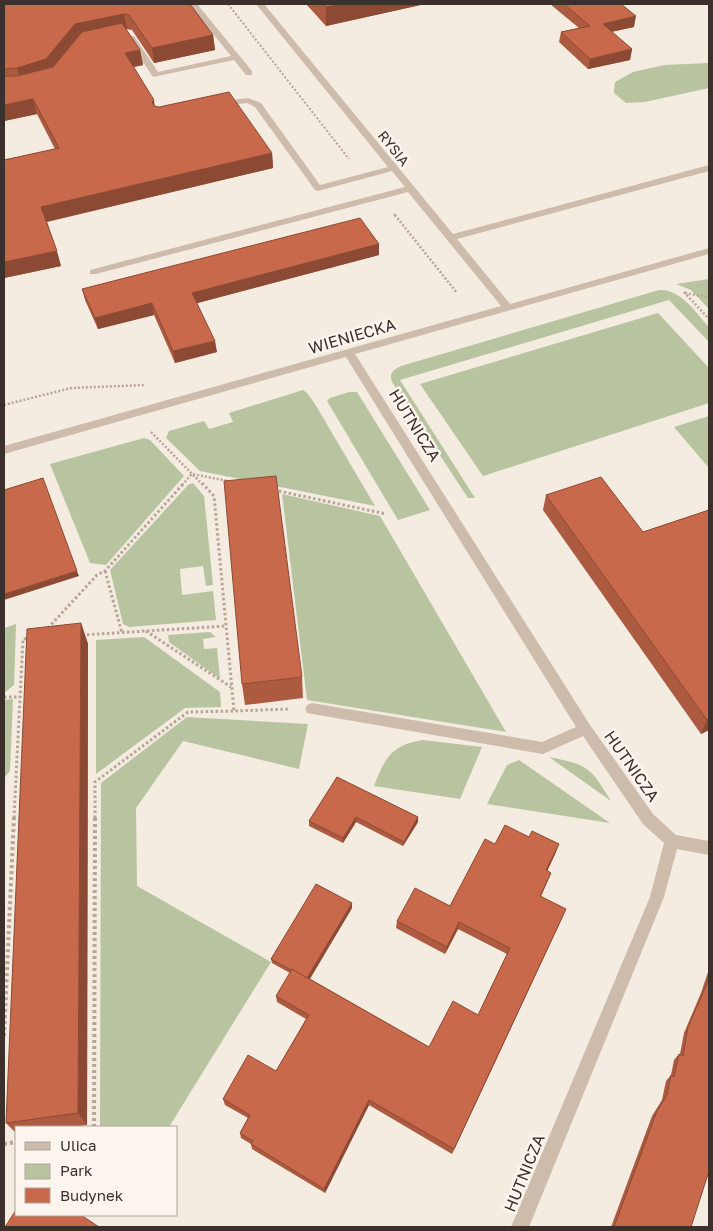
<svg xmlns="http://www.w3.org/2000/svg" width="713" height="1231" font-family="'Golos Text',sans-serif">
<rect width="100%" height="100%" fill="#f4ebe1"/>
<g fill="#b8c4a0">
<path d="M709 63V88L645 102 626 103 614 93 615 82 633 72 664 65Z"/>
<path d="M709 279V309L691 290 676 284Z"/>
<path d="M659 290C681 289 695 312 709 327V342L669 300 400 380 475 498H468L392 382C389 373 393 370 401 366Z"/>
<path d="M658 313 709 368V403L483 476 420 384Z"/>
<path d="M303 390 307 393 315 404 375 506 200 471 166 438 169 431 204 421 209 429 233 422 229 413Z"/>
<path d="M349 392H357L430 510 398 520 327 401 330 398Z"/>
<path d="M709 416V468L674 427Z"/>
<path d="M144 438 150 440 184 476 106 565 90 563 50 464Z"/>
<path d="M193 483 204 496 213 585 206 586 203 566 180 569 182 595 213 591 216 620 129 627 123 624 110 570 189 484Z"/>
<path d="M282 494 380 516 506 732 307 700Z"/>
<path d="M16 624 14 685 4 693V628Z"/>
<path d="M210 632 216 637 203 639 204 649 217 648 220 679 169 642 168 635Z"/>
<path d="M144 637 220 692 221 707 185 708 96 774V640Z"/>
<path d="M13 699 10 771 4 778V700Z"/>
<path d="M187 717 308 724 299 769 183 741 136 808 137 886 271 962 169 1127H100L101 783Z"/>
<path d="M423 740 482 747 460 799 374 786C385 757 392 745 423 740Z"/>
<path d="M549 757C589 765 590 767 611 801Z"/>
<path d="M519 760 610 823 487 804 507 765Z"/>
</g>
<g fill="none" stroke-linecap="round" stroke-linejoin="round">
<g stroke="#b9a596" stroke-width="2" stroke-dasharray="2 2" stroke-linecap="butt">
<path d="M228 4 349 159"/>
<path d="M394 214 396 217"/>
</g>
<g stroke="#b9a596" stroke-width="2.5" stroke-dasharray="2 2" stroke-linecap="butt">
<path d="M395 215 457 293"/>
<path d="M684 292 709 319"/>
<path d="M685 293 709 297"/>
<path d="M4 405 71 388 146 385"/>
<path d="M151 432 203 485"/>
<path d="M182 485 192 474 228 481"/>
</g>
<g stroke="#b9a596" stroke-width="3" stroke-dasharray="2.5 2.5" stroke-linecap="butt">
<path d="M202 483 214 496 234 711 289 709"/>
<path d="M274 490 386 514"/>
<path d="M105 571 122 633"/>
<path d="M48 628 97 575 105 571 184 483"/>
<path d="M146 631 231 687"/>
<path d="M82 635 226 626"/>
<path d="M4 697H19"/>
<path d="M14 818 23 639 31 638"/>
<path d="M95 818V782L188 712 234 711"/>
</g>
<g stroke="#b9a596" stroke-width="4" stroke-dasharray="3 3" stroke-linecap="butt">
<path d="M4 1036 14 817"/>
<path d="M94 1127 95 817"/>
<path d="M4 1144 16 1142"/>
</g>
<g fill="#cdbbac" fill-rule="evenodd">
<path d="M189 4H197L252 71V75H246L234 60 153 77 127 38 128 36H134L158 72 231 56Z"/>
<path d="M256 4H264L453 234 709 165V171L457 239 510 304 709 248V254L355 354 590 725 653 814 676 835 709 841V855L677 849 664 897 529 1227H511L650 897 664 843 643 824 583 736 543 754 307 713 305 709 307 705 312 703 542 742 576 727 346 357 4 454V446L501 306 408 192 96 274H90V270L405 187 392 171 318 191 315 190 255 107 247 103 217 106V102L248 98 261 103 320 185 388 167Z"/>
</g>
</g>
<g fill="#ac5a40">
<path d="M4 4H190L213 35 215 50 154 63 132 30 126 29 140 50 143 65 134 67 155 107 272 153 273 168 47 222 61 266 4 278V160L55 149 37 114 4 121Z"/>
<path d="M306 4H425L326 26Z"/>
<path d="M550 4H621L634 27 611 32 632 49 630 60 588 69 559 42 561 32 579 28Z"/>
<path d="M379 244V255L197 303 217 352 175 363 154 315 98 329 85 300 82 289Z"/>
<path d="M546 495 643 532 709 510V730L701 734 543 510Z"/>
<path d="M81 623 88 644 87 1125 72 1127H16V1133L6 1123Z"/>
<path d="M302 677 303 698 245 705 242 684Z"/>
<path d="M337 777 418 817V822L403 846 356 822 343 843 309 826V821Z"/>
<path d="M495 844 556 852 547 871 548 880 541 896 563 916 452 1154 369 1105 325 1193 252 1149 251 1144 241 1138 240 1133 248 1118 225 1105 223 1099 276 1071 306 1019 277 1002 276 996 290 973 272 963 271 959 352 908 310 979 429 1047 478 1015 507 954 458 929 445 954 396 928 397 921 450 906Z"/>
<path d="M709 969V1171L691 1227H611L652 1116 662 1100 666 1081 671 1075 674 1060 679 1054H680L684 1033 701 993Z"/>
</g>
<g fill="#8c4a34">
<path d="M341 4H425L326 26V7Z"/>
<path d="M124 14 127 29 78 39 49 74 21 83 17 68 75 24Z"/>
<path d="M636 16 634 27 601 34 603 24Z"/>
<path d="M213 35 215 50 154 63 152 48Z"/>
<path d="M632 49 630 60 588 69 590 59Z"/>
<path d="M140 50 143 65 128 68 125 53Z"/>
<path d="M33 99 37 114 4 121V105Z"/>
<path d="M154 100 156 115 152 102Z"/>
<path d="M272 153 273 168 45 222 41 207Z"/>
<path d="M379 244V255L194 304 192 293Z"/>
<path d="M57 251 61 266 4 278V262Z"/>
<path d="M152 303 154 315 98 329 95 318Z"/>
<path d="M215 341 217 352 175 363 173 351Z"/>
<path d="M77 571 79 576 4 600V594Z"/>
<path d="M81 623 88 644 87 1125 78 1113Z"/>
<path d="M709 719V730L701 734 707 720Z"/>
<path d="M356 817V822L343 843V838Z"/>
<path d="M418 817V822L403 846 404 842Z"/>
<path d="M559 844 556 852 544 878 546 870Z"/>
<path d="M551 873 548 880 538 903 540 896Z"/>
<path d="M352 903V908L307 983V979Z"/>
<path d="M566 909 563 916 452 1154 454 1149Z"/>
<path d="M459 922 458 929 445 954 447 947Z"/>
<path d="M369 1100V1105L325 1193 324 1189Z"/>
</g>
<g fill="#c8694b" stroke="#8c4a34">
<path d="M4 4H190L213 35 152 48 129 15 124 14 75 24 46 59 17 68 4 69Z"/>
<path d="M323 4H341L326 7Z"/>
<path d="M564 4H621L636 16 603 24 632 49 590 59 561 32 590 26Z"/>
<path d="M122 23 140 50 125 53 154 100 152 102 154 106 159 107 229 92 272 153 41 207 57 251 4 262V160L59 148 33 99 4 105V76H17L53 67 82 32Z"/>
<path d="M360 218 379 244 192 293 215 341 173 351 152 303 95 318 82 289Z"/>
<path d="M276 476 302 677 242 684 224 481Z"/>
<path d="M601 477 643 532 709 510V719L707 720 546 495Z"/>
<path d="M43 478 77 571 4 594V490Z"/>
<path d="M81 623 78 1113 6 1123 27 629Z"/>
<path d="M337 777 418 817 404 842 356 817 343 838 309 821Z"/>
<path d="M505 825 529 837 532 831 559 844 546 870 551 873 540 896 566 909 454 1149 369 1100 324 1189 251 1144 253 1141 240 1133 250 1115 223 1099 248 1055 276 1071 309 1015 276 996 292 969 429 1047 453 1001 478 1015 510 948 459 922 447 947 397 921 415 888 450 906 485 839 495 844Z"/>
<path d="M316 884 352 903 307 978 292 969 291 970 271 959Z"/>
<path d="M709 976V1171L691 1227H614L657 1111 667 1095 671 1075 674 1077 679 1054 683 1056 688 1027 706 986Z"/>
<path d="M16 1210V1215H81L99 1227H5Z"/>
</g>
<g text-anchor="middle" dominant-baseline="central" stroke-width="5" stroke-linejoin="round" paint-order="stroke">
<g font-size="14" fill="#3b302b" stroke="#fbf5ee">
<text transform="translate(394 148) rotate(51)">RYSIA</text>
</g>
<g font-size="16" fill="#3b302b" stroke="#fbf5ee">
<text transform="translate(352 336) rotate(-16)">WIENIECKA</text>
<text transform="translate(415 425) rotate(58)">HUTNICZA</text>
<text transform="translate(632 766) rotate(55)">HUTNICZA</text>
<text transform="translate(524 1173) rotate(-68)">HUTNICZA</text>
</g>
</g>
<rect width="713" height="1231" fill="none" stroke="#3b302b" stroke-width="10"/>
<rect x="15" y="1126" width="162" height="90" fill="#fbf5ee" stroke="#aea6a0"/>
<rect x="25" y="1142" width="25" height="8" fill="#cdbbac" stroke="#aea6a0"/>
<text x="60" y="1151" font-size="15" fill="#3b302b">Ulica</text>
<rect x="25" y="1164" width="25" height="15" fill="#b8c4a0" stroke="#aea6a0"/>
<text x="60" y="1176" font-size="15" fill="#3b302b">Park</text>
<rect x="25" y="1188" width="25" height="15" fill="#c8694b" stroke="#aea6a0"/>
<text x="60" y="1201" font-size="15" fill="#3b302b">Budynek</text>
</svg>
